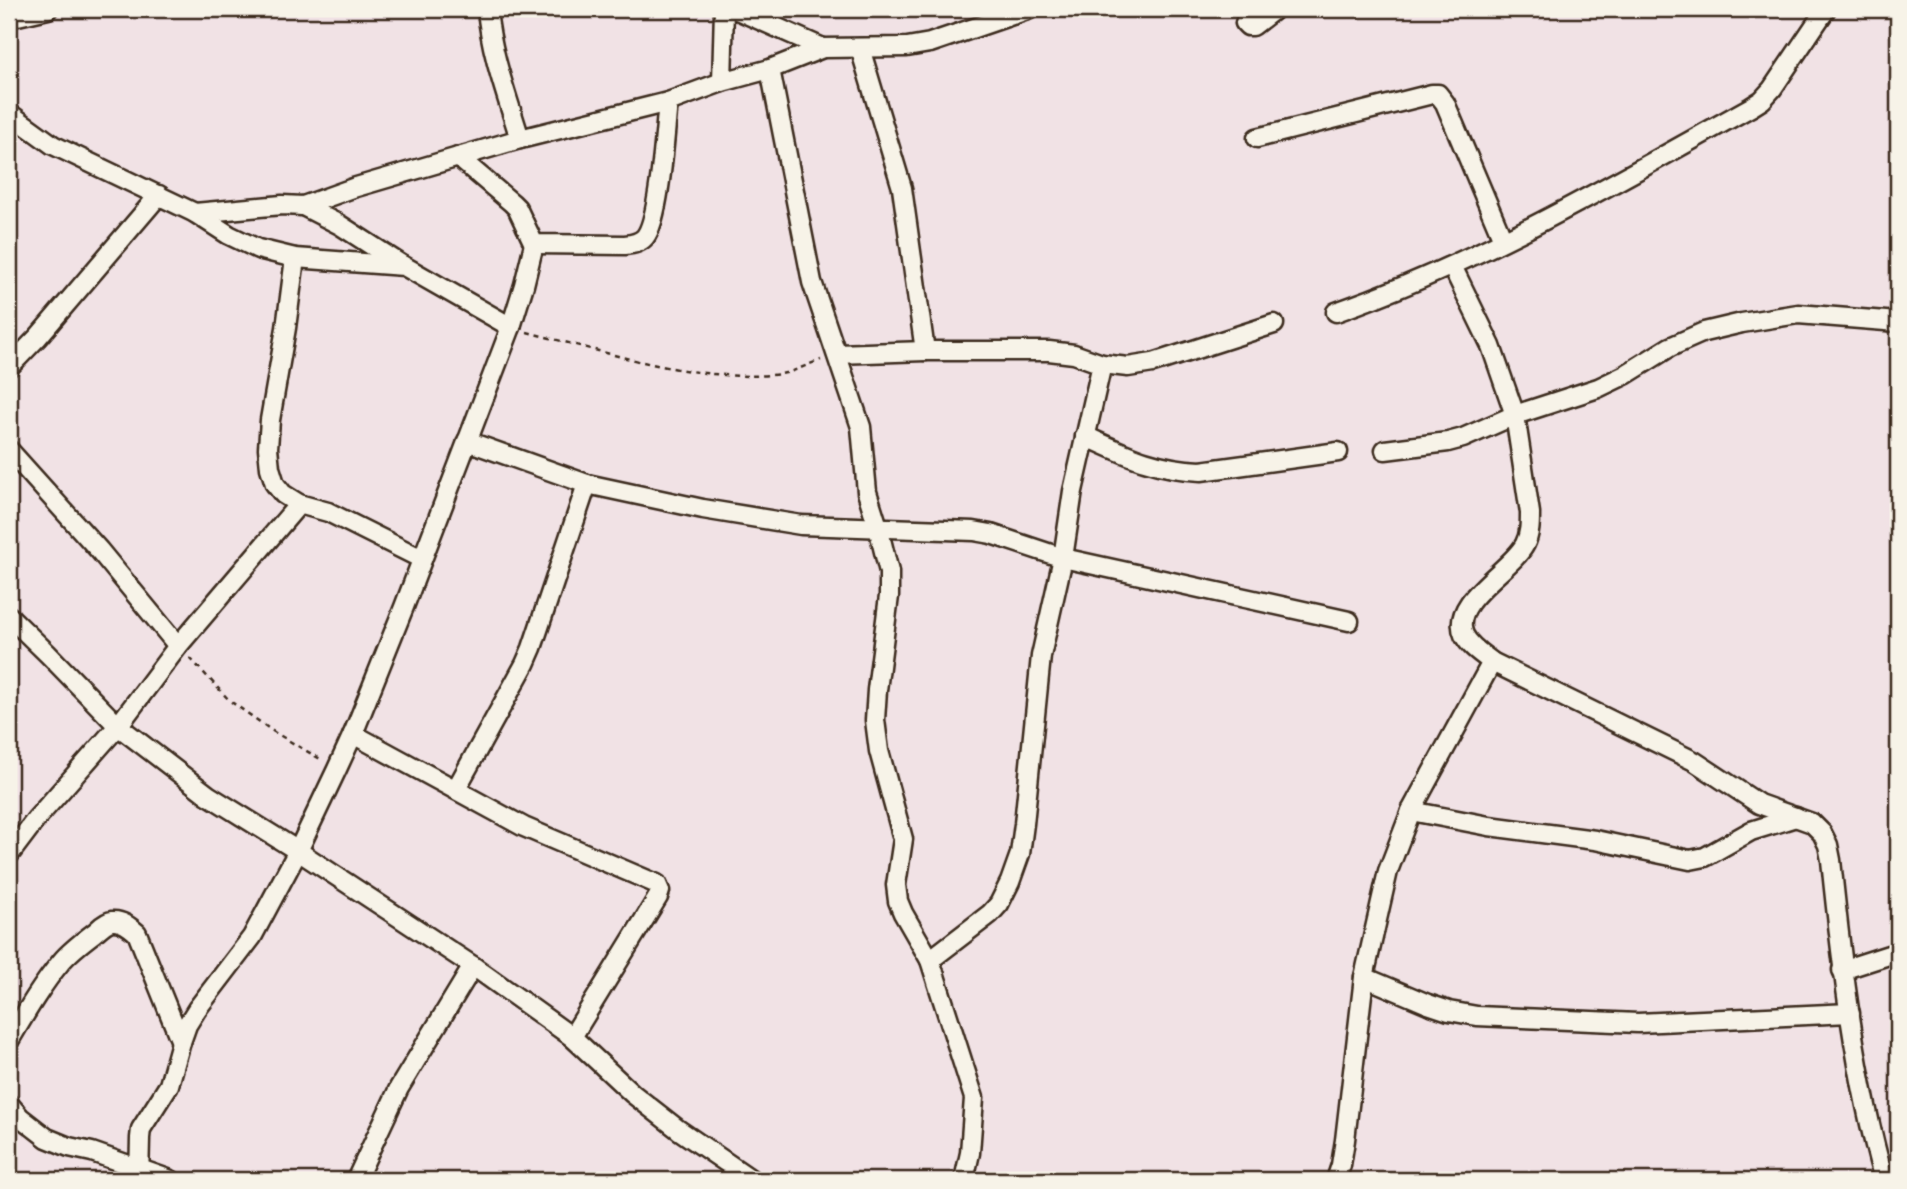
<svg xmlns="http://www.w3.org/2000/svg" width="1907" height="1189" font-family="Itim,sans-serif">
<rect width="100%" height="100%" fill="#f1e2e5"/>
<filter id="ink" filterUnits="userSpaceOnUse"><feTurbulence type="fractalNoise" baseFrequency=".0143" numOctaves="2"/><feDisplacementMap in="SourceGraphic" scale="14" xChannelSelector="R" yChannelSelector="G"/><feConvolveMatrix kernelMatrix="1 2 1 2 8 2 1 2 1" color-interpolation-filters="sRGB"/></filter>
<g filter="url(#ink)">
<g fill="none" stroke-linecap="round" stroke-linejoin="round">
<g stroke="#3b2a1e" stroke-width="23">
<g id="street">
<path d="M487 9C491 54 507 96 520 139"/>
<path d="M735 9 823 48"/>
<path d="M1250 9 1245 23 1248 26H1253L1275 9"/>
<path d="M9 18 48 9"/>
<path d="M860 48 902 188 925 351"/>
<path d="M770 69 812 282 861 427 867 492 878 527 889 572V596L877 690 875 720 879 751 903 839 896 885 898 901 903 913 930 960 974 1098 970 1153 964 1180"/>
<path d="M722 82 724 9"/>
<path d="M9 113 53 145 195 213 229 235 258 249 295 258 404 266 511 327"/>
<path d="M1257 138 1432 94H1438L1445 103 1503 240"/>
<path d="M458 157 512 203 517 208 534 244 625 245C633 244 640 243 645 237 660 219 665 129 668 102"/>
<path d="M303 206 340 225 402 265"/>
<path d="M195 213 282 205 303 206 353 188 520 139 668 102 722 82 770 69 823 48 907 47 930 43 1030 9"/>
<path d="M295 258 286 328 270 420 268 448 270 468 275 484 283 494 299 504 328 512 422 559"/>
<path d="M1452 266 1491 346 1515 415 1530 513C1530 524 1530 534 1525 544 1512 570 1449 601 1464 635 1470 647 1482 654 1492 662L1694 761 1759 804 1812 823 1822 833 1828 845 1831 860C1842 968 1855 1076 1884 1180"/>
<path d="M1336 312C1482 261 1616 182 1751 107L1762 100 1772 89 1826 9"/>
<path d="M837 354 925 351H1049L1074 354 1102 364 1128 367 1153 363 1274 324"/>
<path d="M9 367 38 337 159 195"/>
<path d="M1085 436C1127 455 1154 469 1201 471L1338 452"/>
<path d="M467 441 587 484 703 509 801 525 974 531 991 534 1063 558 1349 621"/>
<path d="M9 450 99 550 178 646"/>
<path d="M1385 450 1448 442 1463 438 1515 415 1598 388 1625 375 1670 347 1704 332 1742 323 1798 314 1898 322"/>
<path d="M9 616 48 654 118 726 208 795 298 851 473 966 572 1037 633 1094 679 1130 752 1180"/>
<path d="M353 734 524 827 657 884 660 891 658 897 572 1037"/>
<path d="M456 789 525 664 532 648 587 484"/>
<path d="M1411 811 1489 826 1595 840 1690 860 1705 857 1751 831 1796 817"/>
<path d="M9 855 37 818 118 726 178 646 299 504"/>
<path d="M930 960 990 914 999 904 1010 882 1020 854 1024 824 1041 656 1063 558 1073 491 1102 364"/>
<path d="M1842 970 1898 952"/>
<path d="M1364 977 1428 1004 1449 1011 1477 1016 1638 1023 1850 1013"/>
<path d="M9 1041C25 1014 41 986 61 962 70 951 82 942 94 933 99 929 105 922 112 921 122 920 130 927 137 933L181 1042"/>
<path d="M9 1104 20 1117 47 1138 69 1147 92 1152 171 1180"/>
<path d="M139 1180 140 1138 141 1129 169 1085 181 1042 187 1025 197 1009 252 937 298 851 337 769 353 734 404 607 511 327 524 285 534 244"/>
<path d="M356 1180 399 1088 473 966"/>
<path d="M1336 1180 1341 1165 1345 1140 1364 977 1388 871 1411 811 1492 662"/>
</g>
</g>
<g stroke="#3b2a1e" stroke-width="2.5" stroke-dasharray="5 5" stroke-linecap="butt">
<path d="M527 332C606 352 700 384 781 374 794 372 808 364 821 360"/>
<path d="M190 658 230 701 274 732 322 760"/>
</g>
<use href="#street" stroke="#f7f3e8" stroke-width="18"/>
</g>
</g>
<rect width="1907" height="1189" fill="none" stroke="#f7f3e8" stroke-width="35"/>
<rect x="18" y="18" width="1872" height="1154" fill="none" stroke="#3b2a1e" stroke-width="2.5" filter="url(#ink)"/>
</svg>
